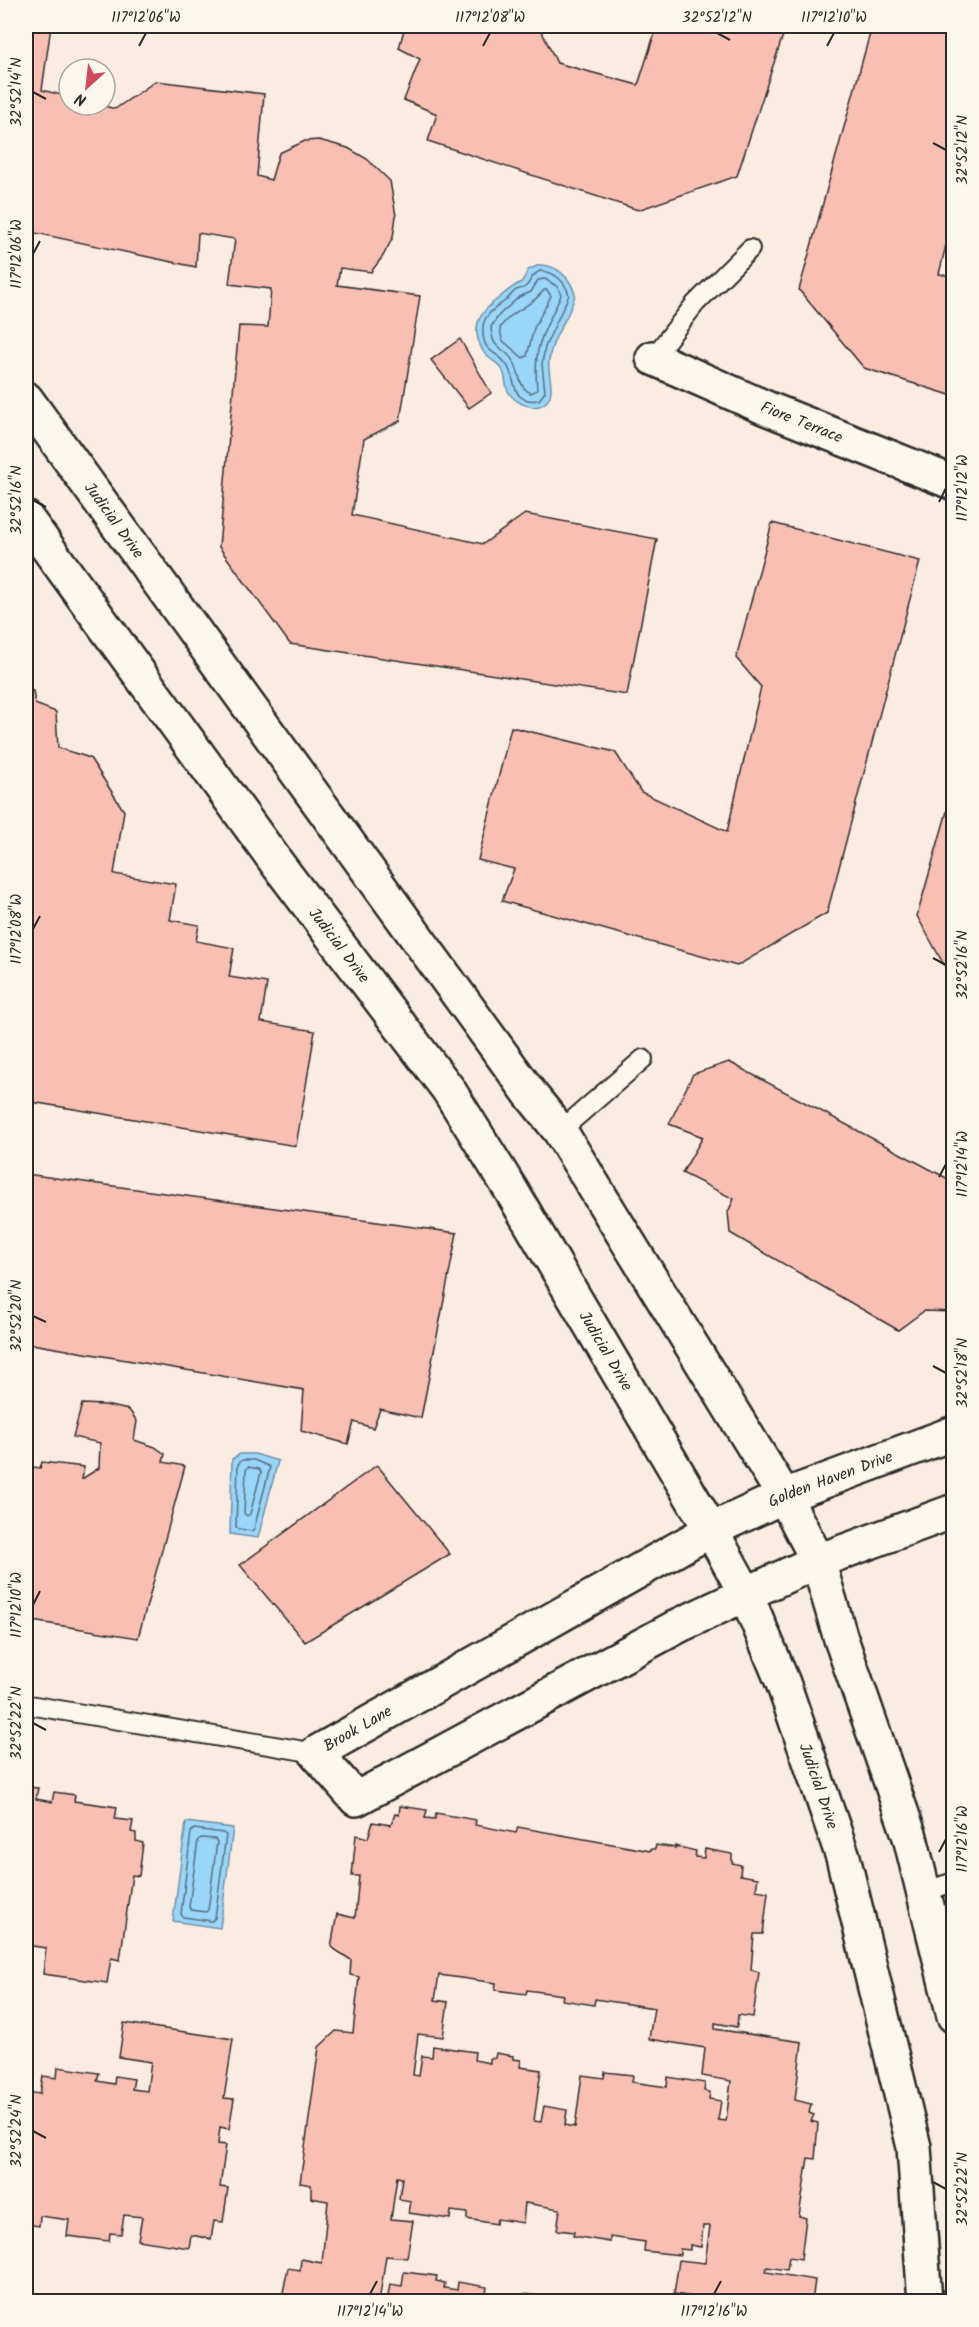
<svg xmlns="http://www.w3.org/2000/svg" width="979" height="2327" font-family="Kalam,sans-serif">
<rect width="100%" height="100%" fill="#fbece1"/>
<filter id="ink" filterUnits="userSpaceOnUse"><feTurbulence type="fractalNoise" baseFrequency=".0167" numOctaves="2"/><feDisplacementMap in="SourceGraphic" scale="12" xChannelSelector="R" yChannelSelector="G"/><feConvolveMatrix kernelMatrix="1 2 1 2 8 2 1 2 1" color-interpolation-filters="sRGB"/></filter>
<g filter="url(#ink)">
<g fill="#9ad5fa" stroke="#6e91a7" stroke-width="1.5">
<path d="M539 265C557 265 570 277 575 294 571 318 552 333 549 361 547 374 556 391 547 401 536 413 515 404 508 391 505 385 506 376 502 369 498 362 487 359 483 351 469 326 480 312 500 297 508 291 512 286 522 282L528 270Z"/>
<path d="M240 1454H255L278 1461 258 1538 230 1534 232 1459Z"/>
<path d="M186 1822 233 1828 220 1928 173 1921Z"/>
</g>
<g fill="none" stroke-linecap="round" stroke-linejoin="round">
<g stroke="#576f7e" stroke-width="1.5">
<path d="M540 271C554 271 565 281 569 295L545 347 542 364 545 392 539 400C508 404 518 378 506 364 496 350 481 353 483 327 484 313 497 308 506 300 510 297 512 293 516 290 519 289 522 289 525 287 532 282 529 276 540 271Z"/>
<path d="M545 279 558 287 561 295C543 336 533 342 537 390L531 393C517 387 521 372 513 361 503 344 493 354 491 327L499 315 519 297 531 292 538 280Z"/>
<path d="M544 290H547L551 296 534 328 527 356 523 358 502 340 500 328C510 311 533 306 544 290Z"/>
<path d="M242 1460H254L270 1467 254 1529 252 1531 239 1529 236 1527 238 1464Z"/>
<path d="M248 1467 259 1469 261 1472 250 1514 247 1516 244 1513 246 1470Z"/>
<path d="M194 1829 223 1833 226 1835 215 1918 212 1921 183 1917 181 1914 191 1832Z"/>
<path d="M201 1838 215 1839 217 1842 208 1910 206 1912 191 1910 189 1907 198 1840Z"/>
</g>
</g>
<g fill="#fabfb3" stroke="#2b2b2b" stroke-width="1.5" fill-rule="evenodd">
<path d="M26 26H51L42 90 69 97V105H101L115 109 156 81 264 94 257 176 271 180 279 153 305 141 319 140 348 148 367 159 390 181 396 216 393 237 383 256 371 272 340 268 337 285 420 296 400 421 364 439 352 515 483 544 525 514 657 539 627 695 290 644 219 547 239 326 268 327 271 289 229 284 235 239 198 233 196 267 26 231Z"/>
<path d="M405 26H539L557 63 638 85 657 26H786L737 176 638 210 428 141 437 114 404 100 420 59 399 48Z"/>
<path d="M872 26H954V212L939 274 954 277V400L950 395 864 368 799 290Z"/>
<path d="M460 339 491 393 469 408 431 360Z"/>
<path d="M772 523 920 561 827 913 737 966 502 901 514 869 478 860 511 727 615 752 641 792 727 832 761 687 736 658Z"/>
<path d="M26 690 33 691 35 704 56 712 58 748 90 758 124 811 114 874 176 884 170 920 199 925 196 941 234 948 229 977 267 983 261 1022 315 1031 296 1146 26 1101Z"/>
<path d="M954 787V983L917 916Z"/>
<path d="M729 1062 954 1182V1312L924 1311 898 1330 730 1233 728 1212 734 1199 682 1173 703 1137 669 1124 693 1074Z"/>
<path d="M26 1174 457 1233 421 1418 380 1409 373 1428 354 1422 348 1444 301 1431 304 1390 26 1343Z"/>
<path d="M82 1404 105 1405 129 1410 137 1421 134 1440 155 1447 165 1454 163 1462 185 1466 138 1638 26 1620V1466L40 1468 42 1462 84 1467 82 1479 99 1468 100 1443 73 1437Z"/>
<path d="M377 1465 450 1554 305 1642 240 1565Z"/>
<path d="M26 1787 38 1788 36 1799 52 1802 54 1792 75 1795 74 1801 117 1807 115 1819 133 1821 131 1832 136 1833V1841L143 1843 139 1876 132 1875 120 1960 111 1958 107 1983 43 1974 46 1948 26 1945Z"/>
<path d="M400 1806 427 1810 425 1818 435 1819 436 1813 476 1820 475 1825 516 1833 518 1827 651 1851V1849H655L656 1845 676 1848 675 1846 696 1851 695 1857 704 1858 705 1849 732 1854V1863L741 1865 740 1875 758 1878 756 1890 768 1892 763 1934H754L751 1970 759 1972 753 2017 738 2015 737 2027 715 2023V2029L802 2042 795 2100 811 2104 809 2113 814 2115 811 2121 818 2123 815 2159 808 2158 799 2216 806 2218 801 2259 789 2257 787 2270 767 2267 766 2272 815 2280 812 2302H728L674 2294 679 2260 705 2263 710 2226H703L701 2247 690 2245V2250L680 2249V2255L644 2251 645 2242 610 2237V2242L573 2236 574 2232 557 2230 560 2209 525 2203 523 2223 497 2219 496 2224 467 2219V2213L451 2211 450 2219 409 2213 411 2201 399 2199 402 2178 397 2177 391 2219 413 2221 407 2258 386 2256 379 2302H281L288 2268 300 2270 301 2259 322 2263 328 2201 311 2198V2185L300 2183 319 2047 336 2031 353 2033 359 1977 350 1975 351 1960 331 1947 337 1914 355 1918 359 1876H352L356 1835 368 1838 373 1822 391 1825 395 1814 399 1815ZM439 1975 496 1983 495 1990 526 1994 527 1990 563 1995 562 2000 594 2005 595 1999 654 2008 649 2039 705 2048 702 2076 731 2081 726 2121 718 2120 721 2101 709 2099 710 2092 704 2091 705 2083 668 2077 667 2087 632 2082 633 2075 605 2072 604 2078 582 2075 575 2127 565 2125 567 2110 544 2106 541 2122 534 2121 541 2070 520 2067 521 2060 513 2059V2056L496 2053 495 2058H490V2063L474 2060 475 2052 433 2046 432 2057 422 2056 419 2076 413 2075 418 2034 443 2037 448 2002 435 2000Z"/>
<path d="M124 2023 233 2039 224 2098 234 2099 229 2129 220 2127 218 2144 226 2145 220 2187 228 2188 223 2222 214 2221 211 2239 191 2235 189 2248 138 2240 142 2217 124 2215 121 2234 110 2233 109 2241 67 2236 69 2220 40 2216 39 2226 26 2224V2092L40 2094 43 2076 57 2078 58 2067 99 2073 97 2081 114 2084 115 2076 134 2079 132 2089 147 2091 151 2062 119 2057Z"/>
<path d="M404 2272 437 2276 436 2281 445 2283 444 2288 457 2290 458 2282 487 2287 486 2293 523 2298 524 2294 555 2298 554 2302H387L390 2284 402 2286Z"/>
</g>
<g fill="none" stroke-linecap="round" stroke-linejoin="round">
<g stroke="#2b2b2b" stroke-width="22">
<g id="lane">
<path d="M653 358 695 304 750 249"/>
<path d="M560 1131 643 1059"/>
<path d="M29 1705 316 1753"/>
<path d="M923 1892 954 1882"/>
</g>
</g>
<g stroke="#2b2b2b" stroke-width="38">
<g id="street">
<path id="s1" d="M653 358 766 408 954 483"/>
<path d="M711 1530 316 1753 356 1799 680 1625 746 1594"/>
</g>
</g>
<g stroke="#2b2b2b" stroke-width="38">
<g id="secondary">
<path id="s2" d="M26 399 531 1095 560 1131 784 1496 818 1561 841 1639 910 1837 954 2016"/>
<path id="s3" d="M26 518 279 866 448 1089 511 1190 711 1530 746 1594 783 1683 843 1857 914 2147 925 2302"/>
<path id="s4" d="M711 1530 784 1496 954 1433"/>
<path d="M746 1594 818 1561 954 1511"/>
</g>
</g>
<use href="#lane" stroke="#fbf7ec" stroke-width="18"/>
<use href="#street" stroke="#fbf7ec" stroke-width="33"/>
<use href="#secondary" stroke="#fbf7ec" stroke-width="33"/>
</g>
</g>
<path fill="none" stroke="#2b2b2b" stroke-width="2" d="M717 33 730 40M139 46 146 33M483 46 490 33M827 46 834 33M33 92 46 99M933 143 946 150M33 254 40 241M33 500 46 507M939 502 946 488M33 929 40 916M933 958 946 965M939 1177 946 1164M33 1316 46 1322M933 1366 946 1373M33 1605 40 1591M33 1723 46 1730M939 1852 946 1839M33 2131 46 2138M933 2182 946 2189M370 2294 377 2281M714 2294 721 2281"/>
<g text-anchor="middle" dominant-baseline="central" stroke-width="4.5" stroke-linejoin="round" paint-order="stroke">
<g font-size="16" fill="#2b2b2b" stroke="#fbf7ec">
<text stroke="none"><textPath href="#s1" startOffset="162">Fiore Terrace</textPath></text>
<text stroke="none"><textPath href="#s2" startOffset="150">Judicial Drive</textPath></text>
<text stroke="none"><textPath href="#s3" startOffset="530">Judicial Drive</textPath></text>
<text stroke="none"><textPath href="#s3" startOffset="1016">Judicial Drive</textPath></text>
<text stroke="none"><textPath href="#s4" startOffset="130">Golden Haven Drive</textPath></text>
<text transform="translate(358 1729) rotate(-30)">Brook Lane</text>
<text stroke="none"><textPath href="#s3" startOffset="1502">Judicial Drive</textPath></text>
</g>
</g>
<rect width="979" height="2327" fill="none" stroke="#fbf7ec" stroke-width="66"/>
<g transform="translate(87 87) rotate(207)"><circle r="28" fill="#fbf7ec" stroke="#a8a59f" stroke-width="1.5"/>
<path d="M0-4.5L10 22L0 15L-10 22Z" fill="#d1495b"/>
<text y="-9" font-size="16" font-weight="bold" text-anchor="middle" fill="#2b2b2b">N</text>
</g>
<rect x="33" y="33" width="913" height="2261" fill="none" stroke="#2b2b2b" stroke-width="2"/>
<g font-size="15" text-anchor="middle" fill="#2b2b2b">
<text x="146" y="22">117°12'06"W</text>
<text x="490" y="22">117°12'08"W</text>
<text x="717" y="22">32°52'12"N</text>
<text x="834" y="22">117°12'10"W</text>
<text transform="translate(16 92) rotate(-90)" y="5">32°52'14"N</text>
<text transform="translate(962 150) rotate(-90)" y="5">32°52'12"N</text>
<text transform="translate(16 254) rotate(-90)" y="5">117°12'06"W</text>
<text transform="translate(962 488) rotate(-90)" y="5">117°12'12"W</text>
<text transform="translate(16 500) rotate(-90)" y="5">32°52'16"N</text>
<text transform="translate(16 929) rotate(-90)" y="5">117°12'08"W</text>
<text transform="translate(962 965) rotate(-90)" y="5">32°52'16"N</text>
<text transform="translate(962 1164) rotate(-90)" y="5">117°12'14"W</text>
<text transform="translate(16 1316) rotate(-90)" y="5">32°52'20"N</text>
<text transform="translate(962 1373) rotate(-90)" y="5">32°52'18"N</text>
<text transform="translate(16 1605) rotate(-90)" y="5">117°12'10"W</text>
<text transform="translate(16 1723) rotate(-90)" y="5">32°52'22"N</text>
<text transform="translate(962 1839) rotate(-90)" y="5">117°12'16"W</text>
<text transform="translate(16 2131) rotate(-90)" y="5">32°52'24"N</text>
<text transform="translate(962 2189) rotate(-90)" y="5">32°52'22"N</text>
<text x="370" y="2316">117°12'14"W</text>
<text x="714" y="2316">117°12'16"W</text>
</g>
</svg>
